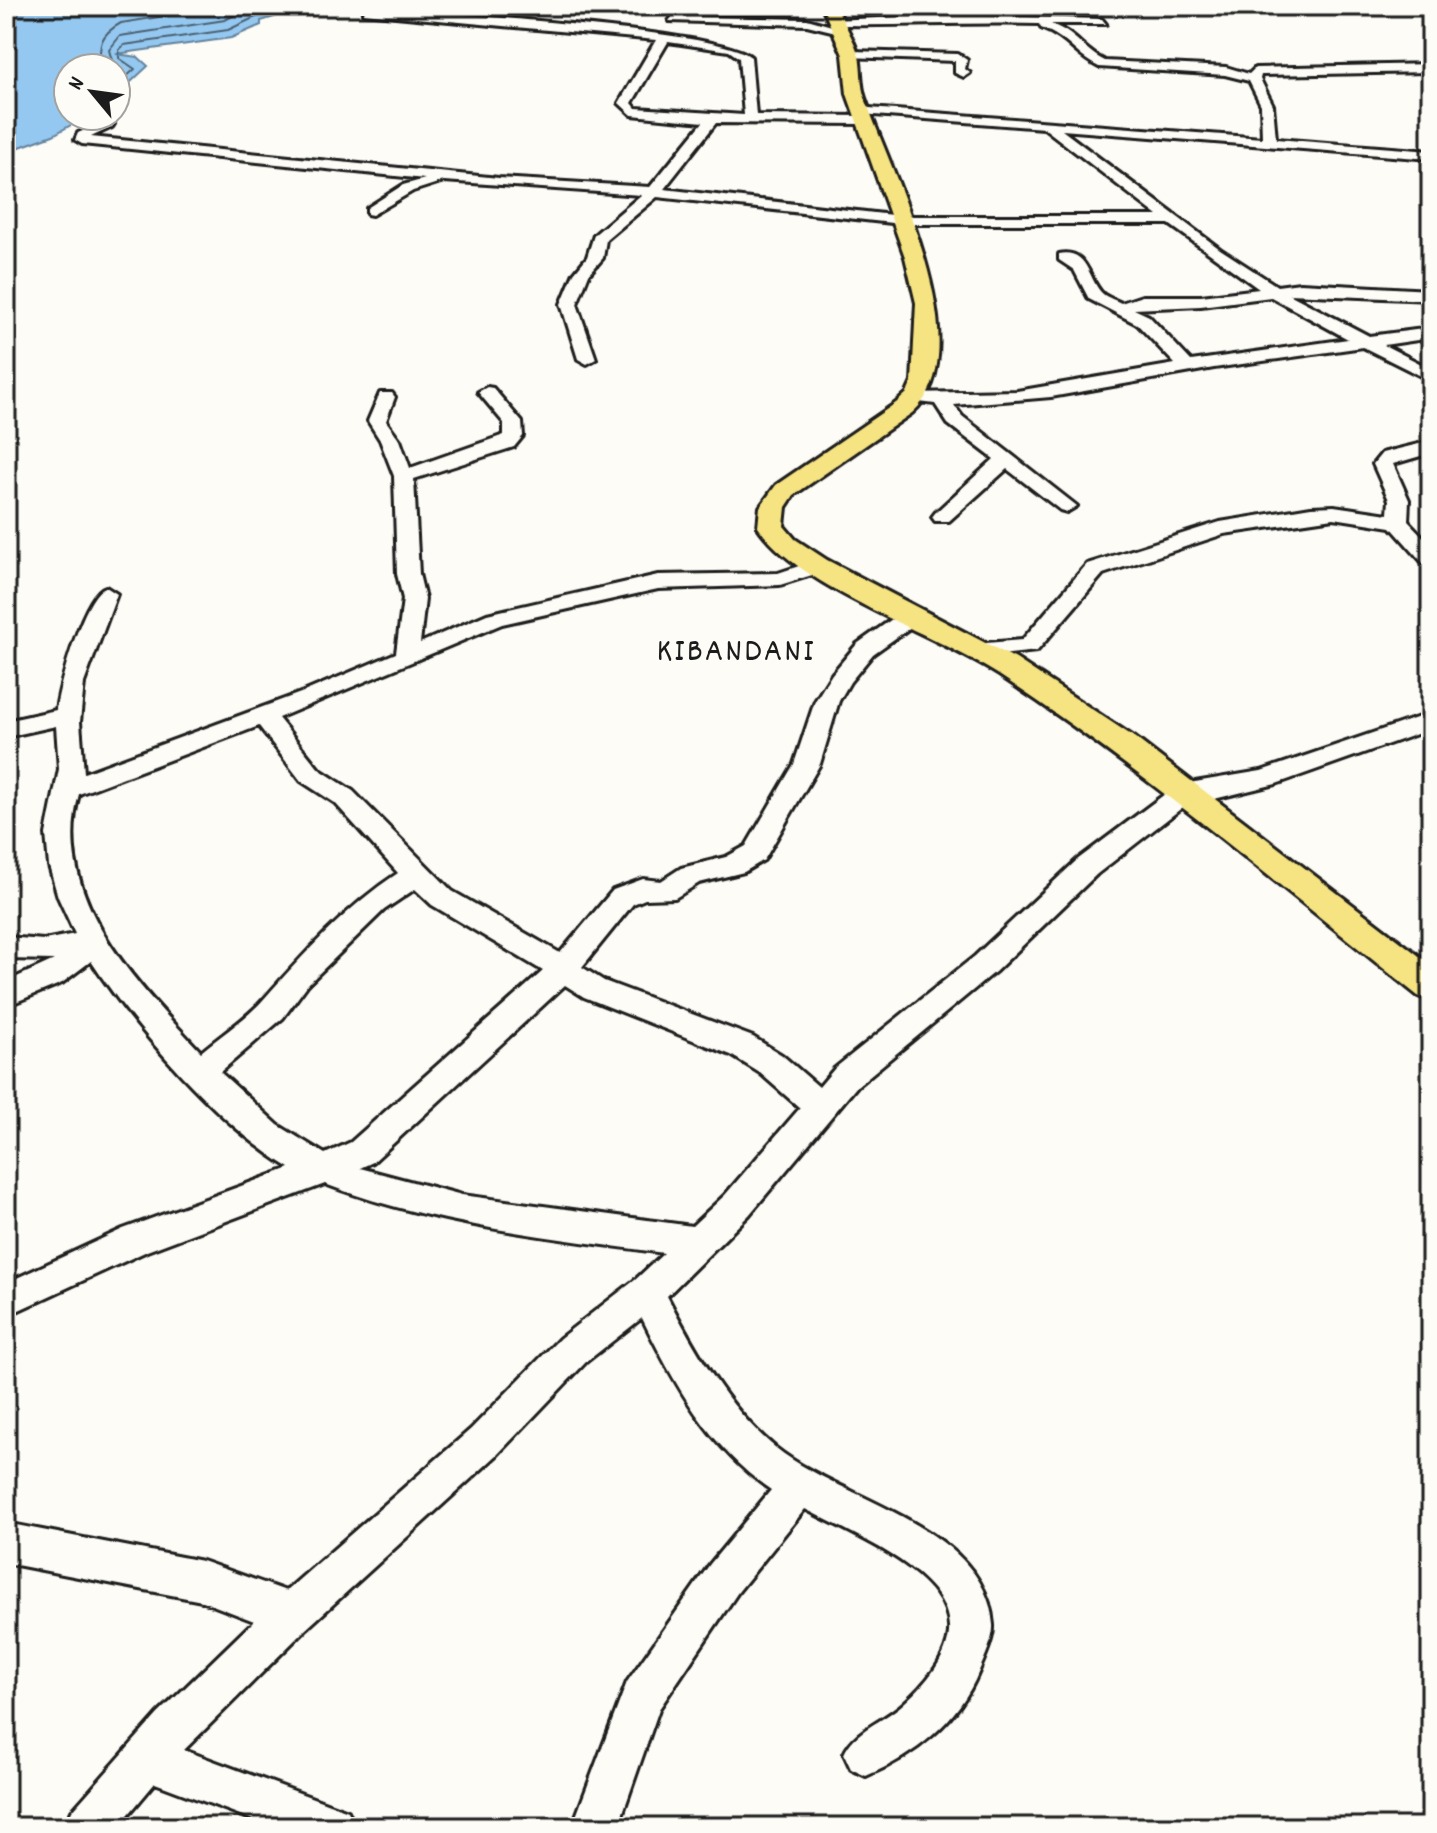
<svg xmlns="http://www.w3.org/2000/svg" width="1437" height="1833" font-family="Dekko,sans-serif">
<rect width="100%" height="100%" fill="#fdfcf7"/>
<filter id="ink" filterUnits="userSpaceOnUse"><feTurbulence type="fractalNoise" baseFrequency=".0125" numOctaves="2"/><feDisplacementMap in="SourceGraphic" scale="16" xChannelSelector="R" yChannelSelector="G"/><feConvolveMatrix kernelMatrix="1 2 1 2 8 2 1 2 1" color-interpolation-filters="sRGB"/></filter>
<g filter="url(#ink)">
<path fill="#94c8f1" stroke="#64839c" stroke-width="2" d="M6 6H306L307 7 261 21V25L231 38 116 54 138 57 148 66 116 96V68H68V116H87L53 135 6 152Z"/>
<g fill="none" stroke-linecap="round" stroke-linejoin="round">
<g stroke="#4c6171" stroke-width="2">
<path d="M100 68C99 45 99 35 121 23L228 6"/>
<path d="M114 68 109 50 120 36 225 20 251 6"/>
<path d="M116 86 135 69 119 58V50L124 45 228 30 279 6"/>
</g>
<g stroke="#1c1c1c" stroke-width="6">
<g id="minor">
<path d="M367 8C427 13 721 29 751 57L756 115 864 116 870 120 864 124 716 123 664 189 901 216H1158L1044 128 861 114 855 110 856 107 1262 138 1261 105 1249 81 1225 75 1099 67C1073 54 1070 39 1041 28L1039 24C971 22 904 26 836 25L832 20 946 15 1102 19 1106 24H1051C1077 34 1082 49 1105 61L1226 67 1249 74 1255 68 1431 64V72L1261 75 1260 79 1273 105 1276 139 1431 151V159L1062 130 1220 249 1277 286 1300 283 1431 290V300L1289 294 1369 336 1431 328V338L1384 345 1431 369V381L1363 347 1214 368 1051 397 954 405 962 416 1077 506 1067 512 1060 510 1007 469 949 521H935L932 517 935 513 994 459 948 424 935 404 911 401V393L1017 391 1175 364 1137 324 1089 299 1074 270 1059 260V254C1089 248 1088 281 1103 294 1108 298 1116 300 1121 303L1142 296H1201L1259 289 1169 224H901L657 197 606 240 603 258 589 274 577 304 596 359 587 364 578 359 561 304 574 273 587 257 594 235 641 195 444 181 413 191 372 215 367 214V208L403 185 425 179 82 144 75 140 78 133 107 120 114 124 112 127 91 137 499 178 650 187 703 122 632 115 619 103 656 40 363 13ZM668 42 729 51 739 58 744 115 636 108 632 103ZM1271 297 1348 339 1191 361 1149 316 1134 309 1201 306Z"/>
<path d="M673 16 807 19 846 30 840 33 807 25 669 21Z"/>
<path d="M851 51 958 54 967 60 965 69 970 73 964 77 955 73V61L847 57 845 55Z"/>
<path d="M487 387 493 388 522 422 523 436 514 447 414 479 419 574 425 599 420 643 487 614 658 575 778 573 817 560 828 566 825 571 780 585 658 589 502 624 278 718 319 769 353 791 452 891 560 953 613 890 643 879 661 881 681 868 726 857 746 846 794 764 815 701 832 674 857 644 902 612H918L921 617 918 622 873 654 850 682 839 701 820 764 764 860 744 872 699 883 675 898 645 899 633 904 582 967 604 981 753 1037 782 1055 819 1087 835 1068 975 956 1077 860 1177 785 1261 771 1431 713V729L1276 784 1214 799 1192 800 1097 874 995 972 857 1086 749 1215 667 1296C695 1350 728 1409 776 1448 840 1500 986 1525 993 1625 994 1638 984 1659 979 1671 959 1721 914 1756 866 1776L851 1769 844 1754C854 1730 883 1722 903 1704 1019 1601 890 1553 805 1509L738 1592 659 1709 618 1827H572L627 1682 710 1564 771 1490C709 1448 674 1383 642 1318L586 1362 497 1455 306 1629 184 1750 348 1811 355 1827H272L155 1783 118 1827H65L72 1811 158 1714 254 1621 202 1601 6 1563V1523L202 1561 286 1591 471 1429 560 1338 635 1280 664 1253C548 1237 435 1226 325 1184L147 1251 6 1316V1283L123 1229 290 1168C218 1124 138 1032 91 961L62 983 6 1006V982L54 960 6 959V937L44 940 75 934 58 897 49 866 46 834 59 769 56 726 6 737V721L56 710C59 686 84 593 106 587L117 594 84 683 80 722 84 773 306 691 396 653 403 599 397 574 394 476 380 440 368 421 380 393H392L395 397 386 421 400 440 410 468 504 435V423L478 392ZM259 726 301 781 335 803 398 873C345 908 305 953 263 1000 246 1019 221 1035 201 1052 137 984 50 897 79 794ZM415 889 432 905 543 971 351 1142 325 1154 278 1125 220 1072 283 1018 308 984 384 910ZM565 985 584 997 731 1055 760 1073 800 1108 725 1195 692 1226 462 1195 360 1168 373 1162Z"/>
<path d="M1431 441V453L1393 464 1409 500 1408 521 1431 545V564L1423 563 1391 527 1334 518 1224 534 1103 574 1037 651 974 658 963 651 974 644 1022 640 1087 564 1220 522 1311 507 1334 506 1388 514 1389 500 1373 464 1382 453Z"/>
</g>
</g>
<g stroke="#1c1c1c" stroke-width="6">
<path id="major" d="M822 6H836C843 22 854 39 859 56 862 70 860 85 865 98 890 171 984 351 912 413L794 495 786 507 784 526 795 539 827 560 1016 659 1134 737 1431 965V1001L1418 996C1280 886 1146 772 999 675 933 632 800 589 758 527L760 507 776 485 896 403 907 393 912 382 916 303 905 257 847 94 843 55Z"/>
</g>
<use href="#minor" fill="#fdfcf7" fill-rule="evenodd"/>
<use href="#major" fill="#f6e381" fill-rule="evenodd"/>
</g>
</g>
<g text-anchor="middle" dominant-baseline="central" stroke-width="6" stroke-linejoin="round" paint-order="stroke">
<g font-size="34" letter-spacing="2" fill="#1c1c1c" stroke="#fdfcf7">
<text x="736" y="653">KIBANDANI</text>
</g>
</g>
<rect width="1437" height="1833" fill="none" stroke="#fdfcf7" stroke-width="32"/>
<rect x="16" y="16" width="1405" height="1801" fill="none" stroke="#1c1c1c" stroke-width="3" filter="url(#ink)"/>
<g transform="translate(92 92) rotate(299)"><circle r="38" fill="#fdfcf7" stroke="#a3a29f" stroke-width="2"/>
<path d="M0-6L14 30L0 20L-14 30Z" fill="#1c1c1c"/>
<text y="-12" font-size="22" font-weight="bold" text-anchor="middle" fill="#1c1c1c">N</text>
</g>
</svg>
